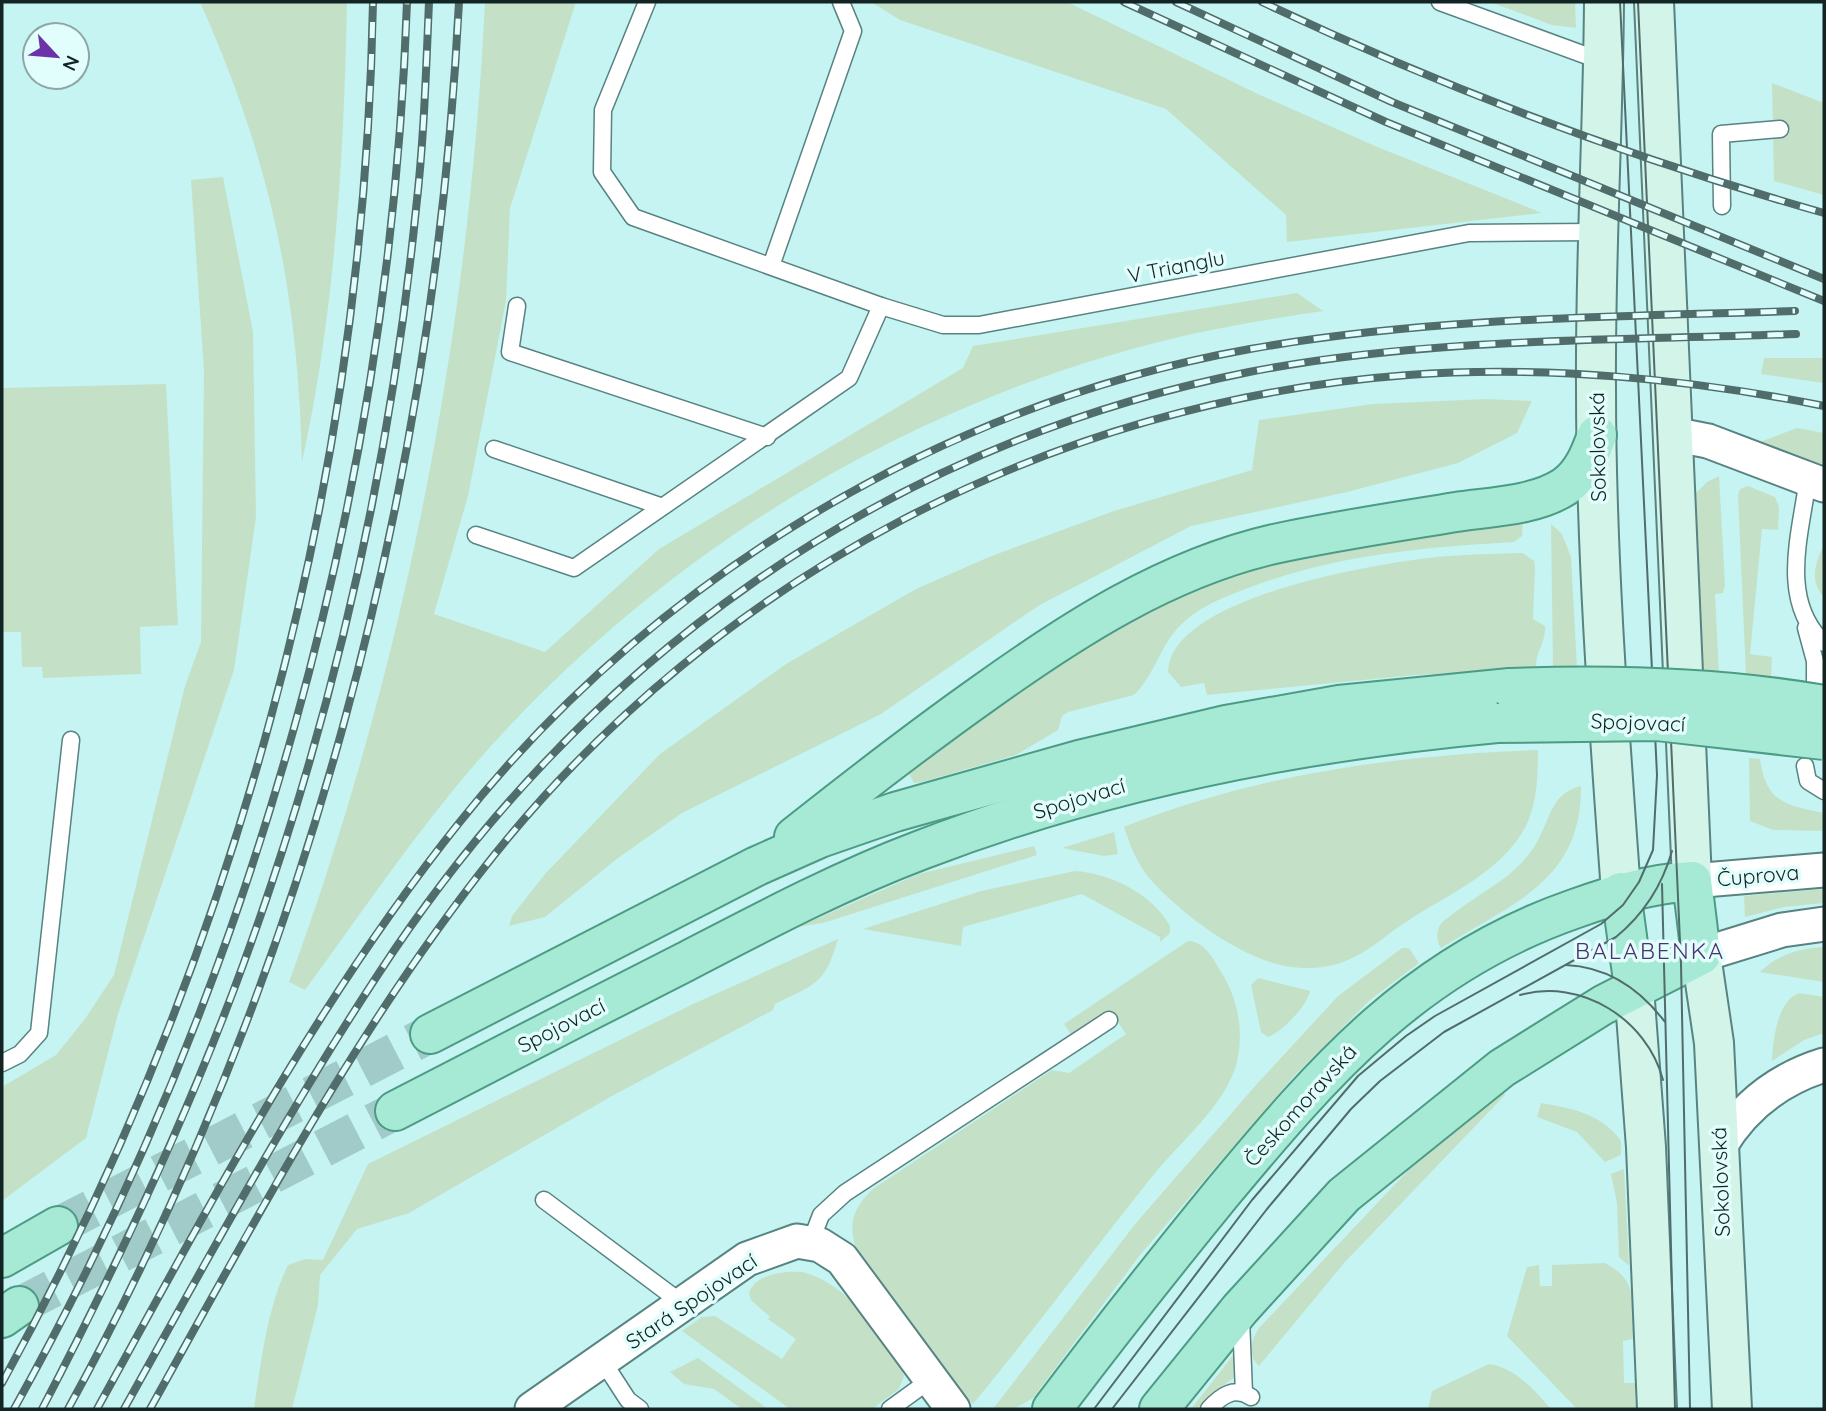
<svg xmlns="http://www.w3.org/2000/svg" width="1826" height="1411" font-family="Quicksand,sans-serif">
<rect width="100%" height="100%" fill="#c5f4f2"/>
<g fill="#c4e1c8">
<path d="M200 2H347C344 155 335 312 302 462 298 290 270 159 200 2Z"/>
<path d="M485 2H576L510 208 506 301 468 496 434 614 545 652 659 549 963 368 973 346 1297 293 1323 311C1271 319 1218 327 1167 340 906 404 670 549 490 747 422 823 365 908 305 990L289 982C404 668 469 335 485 2Z"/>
<path d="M871 2H1067L1258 94 1375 146 1542 213 1287 242 1286 215 1166 109 900 20Z"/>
<path d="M1490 2H1575L1576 28 1552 25Z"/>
<path d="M1772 83 1824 103V195L1774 181Z"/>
<path d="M223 177 253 332 256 517 234 670 118 1014 86 1138 2 1201V1087L56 1055 85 1019 114 975 185 686 201 642 204 371 191 180Z"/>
<path d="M1764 358H1824V383L1761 374Z"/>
<path d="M166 384 178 625 140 627 141 674 43 678 42 667H22L21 632H2V388Z"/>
<path d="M1487 399 1532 401 1517 433 1458 463 1347 492 1191 526 1038 606 881 714 682 813 618 858 545 917 509 926 512 916 545 874 660 754 786 664 916 589 989 557 1114 511 1252 470 1259 420 1373 404Z"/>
<path d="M1797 428 1824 433V471L1760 442Z"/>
<path d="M1719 476 1725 585 1723 593 1715 594 1719 674 1696 672 1694 495 1707 482Z"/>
<path d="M1748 486 1775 497 1779 507 1778 530 1762 529 1750 654 1772 657 1771 678 1746 676 1738 495 1740 489Z"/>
<path d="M1523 522 1522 536 1514 542C1424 547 1336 555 1251 587 1227 596 1204 604 1185 621 1161 641 1156 674 1134 695L1068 712 1062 716 1058 730 1016 755 922 782 914 783 907 770 1096 638 1192 589 1301 553Z"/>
<path d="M1551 524 1562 534 1571 557 1577 668H1553Z"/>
<path d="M1824 545V597C1809 582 1815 562 1824 545Z"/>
<path d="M1523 553 1534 561 1535 568 1533 619 1545 626C1546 644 1535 651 1536 669L1415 675 1207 695 1204 683 1181 687 1168 672C1170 598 1370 565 1428 558 1459 554 1492 554 1523 553Z"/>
<path d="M1538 750C1538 776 1537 805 1525 828 1499 874 1448 894 1406 922 1386 935 1366 954 1343 962 1332 966 1319 968 1307 968 1254 970 1184 917 1150 879 1137 864 1130 845 1124 827 1258 774 1395 755 1538 750Z"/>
<path d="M1749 758 1760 759C1766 803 1786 805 1824 813V831L1773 830 1750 821Z"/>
<path d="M1581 786C1582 883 1508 905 1441 948 1437 942 1436 934 1439 927 1443 917 1499 884 1512 872 1523 862 1533 851 1539 838 1551 816 1552 793 1581 786Z"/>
<path d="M1114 832 1118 854 1104 856 1062 848Z"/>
<path d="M1034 846 1037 855 823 923 798 927 919 874Z"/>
<path d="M1075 871C1109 873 1153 894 1170 926V933L1160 942V937L1082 894 963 927 961 946 863 929 981 891Z"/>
<path d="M1824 889V903L1784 907 1745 917 1744 896Z"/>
<path d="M838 939C825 984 816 984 775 1004L773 1010 612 1096 409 1213 357 1229 320 1275 318 1305 292 1409H254C261 1362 267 1308 288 1265L305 1259 323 1260 368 1164 691 1005Z"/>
<path d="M1188 941C1205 942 1213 958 1221 972 1240 1001 1246 1041 1233 1074 1217 1113 1177 1145 1151 1178 1091 1253 1034 1330 973 1404L957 1389 855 1245C848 1221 855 1206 873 1189L1052 1070 1069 1073 1126 1034 1110 1010 1072 1036 1064 1024Z"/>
<path d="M1824 947V982L1760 972C1777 955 1800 948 1824 947Z"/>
<path d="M1402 948H1409L1419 963 1370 1000 1294 1076 1140 1255 1033 1398 1014 1409H993L1136 1223 1256 1085 1338 996Z"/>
<path d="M1258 978 1310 991C1308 1005 1282 1032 1268 1037L1261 1032 1251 985Z"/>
<path d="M1799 993 1824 997V1033L1804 1040 1772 1061C1773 1040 1777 1001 1799 993Z"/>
<path d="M1503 1091 1505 1095 1345 1262 1259 1366C1247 1355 1251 1340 1259 1328L1418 1160Z"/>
<path d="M1541 1103C1570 1108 1603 1114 1621 1141V1155L1605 1162 1577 1132 1537 1117Z"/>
<path d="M1624 1169 1629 1266 1619 1257 1617 1203 1611 1174Z"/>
<path d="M1605 1263C1640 1281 1632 1305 1633 1339L1623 1341 1624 1383H1635L1636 1409H1577L1507 1336 1527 1267 1539 1265 1540 1286H1552V1265Z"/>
<path d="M803 1272C853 1287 872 1328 901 1368L904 1376 899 1389 872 1409H790L682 1331 702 1317 715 1316 782 1359 796 1339 768 1319 770 1317 751 1300 749 1293C756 1273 785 1271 803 1272Z"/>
<path d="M1235 1353 1236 1376 1212 1394 1200 1409H1191Z"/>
<path d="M698 1358 768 1409H742L714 1389 684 1384 670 1372Z"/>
<path d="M1489 1364C1516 1368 1534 1390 1551 1409H1428L1432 1391Z"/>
</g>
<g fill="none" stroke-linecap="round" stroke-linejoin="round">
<g stroke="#a1cbc9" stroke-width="38" stroke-dasharray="38 19" stroke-linecap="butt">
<path d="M58 1226 430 1034"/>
<path d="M19 1306 395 1111"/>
</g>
<g stroke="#578381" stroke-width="19">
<g id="lane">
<path d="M647 2 603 110 602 172 633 217 881 306 943 325H979L1469 233 1597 232"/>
<path d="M1440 2 1604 62"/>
<path d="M1722 206 1721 134 1780 129"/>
<path d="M771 266 853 31 841 2"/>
<path d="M517 306 510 352 767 437"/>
<path d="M494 449 660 506"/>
<path d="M1808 478C1801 533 1778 600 1824 643"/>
<path d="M476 535 574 568 849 378 881 306"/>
<path d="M1806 628 1815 661V687"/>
<path d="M1805 766 1808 781 1824 791"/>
<path d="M2 1063 20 1054 39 1033 71 740"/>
<path d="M544 1200 683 1304"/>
<path d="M811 1241 821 1215 845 1193 1109 1020"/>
<path d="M1241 1319 1244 1393"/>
<path d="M602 1360 628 1400 640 1409"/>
<path d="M890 1409 930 1380"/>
<path d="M1209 1409C1221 1396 1234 1386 1251 1397"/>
</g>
</g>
<g stroke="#578381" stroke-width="37">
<g id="street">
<path d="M1672 434 1708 441 1824 485"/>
<path d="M1692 881 1824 870"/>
<path d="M1701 955 1782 930 1824 924"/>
<path d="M1720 1146C1744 1106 1779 1079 1824 1065"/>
<path d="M532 1409 747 1259 797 1241 820 1245 842 1259 953 1409"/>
</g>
</g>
<g stroke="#578381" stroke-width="42">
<g id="secondary">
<path d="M1604 2C1603 131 1595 260 1596 389 1596 557 1609 725 1621 892"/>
<path d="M1654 2 1692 881"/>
<path d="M1701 955 1714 1043 1732 1409"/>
<path d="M1634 988 1646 1147 1657 1409"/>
</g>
</g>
<g stroke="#4c9b84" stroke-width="42">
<g id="primary">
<path d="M794 837C857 787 919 739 984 693 1072 630 1166 569 1274 544 1334 531 1395 522 1456 512 1490 507 1534 506 1564 487 1582 475 1590 455 1597 435"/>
<path d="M1621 892 1634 988"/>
<path d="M430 1034 757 866 820 838 895 812 1079 760 1226 725 1339 705 1510 688"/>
<path d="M395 1111C492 1061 588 1011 685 962 762 922 839 881 921 850 1106 779 1300 741 1497 723"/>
<path d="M2 1258 58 1226"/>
<path d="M2 1318 19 1306"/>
<path d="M1052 1409C1107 1336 1164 1264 1222 1193 1326 1068 1416 964 1574 909 1613 895 1650 884 1692 881L1701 955 1603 1005 1502 1068 1344 1195 1240 1309 1159 1409"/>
</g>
</g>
<use href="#lane" stroke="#fff" stroke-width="16"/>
<use href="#street" stroke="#fff" stroke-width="33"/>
<use href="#secondary" stroke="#d3f4e9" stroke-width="38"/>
<use href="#primary" stroke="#a6e9d4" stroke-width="38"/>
<g stroke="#506c6b" stroke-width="2">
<path d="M1638 2 1681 964 1690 1409"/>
<path d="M1662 884 1675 1409"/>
<path d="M1566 965C1609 967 1640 989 1665 1022"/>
<path d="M1520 995C1581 978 1647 1019 1663 1080"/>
<path d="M1094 1409 1252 1200 1358 1076 1406 1036 1435 1016 1601 924 1623 905 1639 882 1653 850 1657 775 1620 2"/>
<path d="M1112 1409 1267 1209 1351 1109 1380 1081 1444 1032 1616 937C1644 914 1662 886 1672 851"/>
</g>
<g stroke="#506c6b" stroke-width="8">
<g id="rail">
<path d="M1124 2 1386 122 1824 301"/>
<path d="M1176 2 1392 102 1824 279"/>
<path d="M1262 2C1444 88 1630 158 1824 213"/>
<path d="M2 1383C235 960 364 485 373 2"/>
<path d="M14 1409C253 981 390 492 407 2"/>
<path d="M42 1409C117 1265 187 1118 243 965 332 722 390 466 416 209 424 140 426 71 429 2"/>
<path d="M68 1409C304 979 434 491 459 2"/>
<path d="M97 1409C208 1208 315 1003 459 823 654 578 942 404 1250 349 1430 317 1613 317 1795 311"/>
<path d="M124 1409C206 1262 286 1114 379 973 583 661 882 445 1249 372 1428 337 1615 341 1796 334"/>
<path d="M150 1409C256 1219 358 1025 495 854 718 576 1053 401 1408 375 1545 365 1691 379 1824 406"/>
</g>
</g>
<use href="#rail" stroke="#e1fdfc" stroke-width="5" stroke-dasharray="16" stroke-linecap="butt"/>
<g stroke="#4c9b84" stroke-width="42" stroke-linecap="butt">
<g id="primary-bridge">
<path d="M1510 688C1615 684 1720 687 1824 705"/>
<path d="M1497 723 1657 721 1824 740"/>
</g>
</g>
<use href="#primary-bridge" stroke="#a6e9d4" stroke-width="38"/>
</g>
<g text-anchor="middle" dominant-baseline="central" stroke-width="7" stroke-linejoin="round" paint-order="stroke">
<g font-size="21" fill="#122524" stroke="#e1fdfc">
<text transform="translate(1176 266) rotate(-11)">V Trianglu</text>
<text transform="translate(1597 447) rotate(-91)">Sokolovská</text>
<text transform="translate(1638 722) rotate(2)">Spojovací</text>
<text transform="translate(1079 798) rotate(-17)">Spojovací</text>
<text transform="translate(1758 875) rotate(-5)">Čuprova</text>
<text transform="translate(561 1025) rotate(-27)">Spojovací</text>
<text transform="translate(1300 1105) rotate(-48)">Českomoravská</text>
<text transform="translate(1720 1182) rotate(-92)">Sokolovská</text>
<text transform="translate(691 1301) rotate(-34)">Stará Spojovací</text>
</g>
<g font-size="23" letter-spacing="2" fill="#4b326d" stroke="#e1fdfc">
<text x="1650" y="950">BALABENKA</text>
</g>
</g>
<rect width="1826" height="1411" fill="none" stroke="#122524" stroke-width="7"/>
<g transform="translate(56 56) rotate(116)"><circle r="33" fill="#e1fdfc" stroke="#8ea7a6" stroke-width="2"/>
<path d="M0-5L12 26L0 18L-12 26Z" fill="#6c33a9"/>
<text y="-10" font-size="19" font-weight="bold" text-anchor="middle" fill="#122524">N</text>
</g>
</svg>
